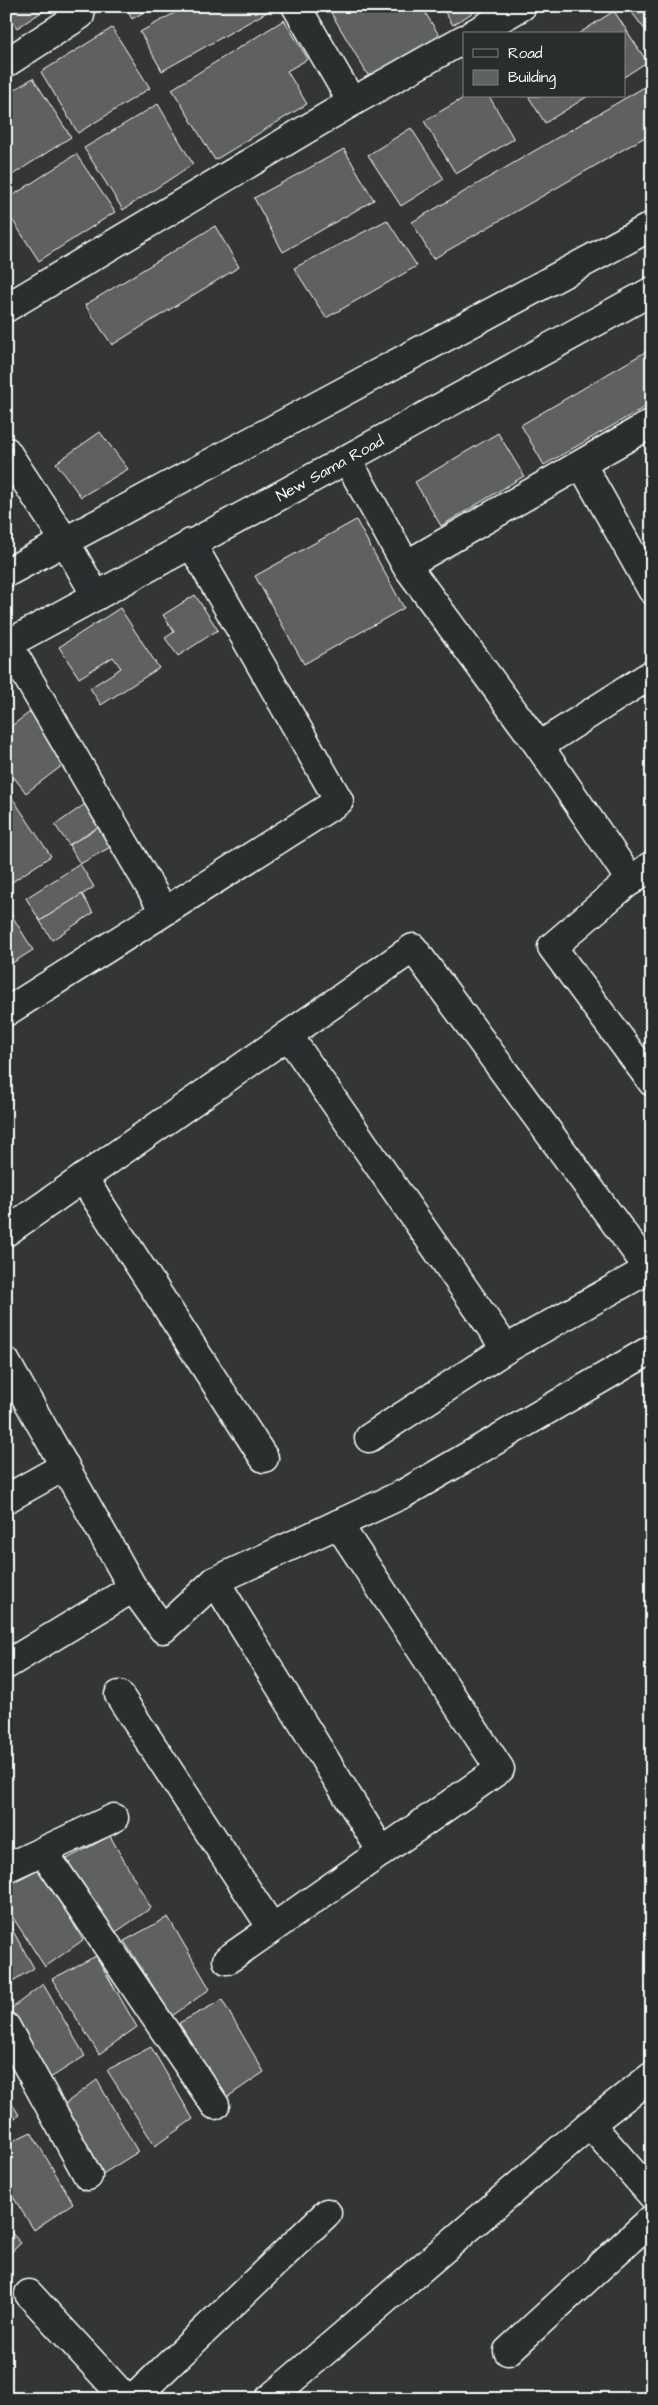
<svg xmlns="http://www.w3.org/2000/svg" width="658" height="2405" font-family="'Architects Daughter',sans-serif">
<rect width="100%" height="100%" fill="#333536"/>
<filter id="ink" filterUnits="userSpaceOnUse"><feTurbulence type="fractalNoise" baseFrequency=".02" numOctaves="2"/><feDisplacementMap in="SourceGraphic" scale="10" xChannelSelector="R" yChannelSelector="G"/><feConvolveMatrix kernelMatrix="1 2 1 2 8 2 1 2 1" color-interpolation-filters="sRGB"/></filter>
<g filter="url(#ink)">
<g fill="#5f6162" stroke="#fff">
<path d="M6 6H51L17 28 6 11Z"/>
<path d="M125 6H154L132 19Z"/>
<path d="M187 6H264L267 12 162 71 140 32Z"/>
<path d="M327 6H421L442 40 372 82Z"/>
<path d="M441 6H483L453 25Z"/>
<path d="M627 6H652V39Z"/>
<path d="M614 11 647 62 624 77V34H578Z"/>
<path d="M284 20 308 59 287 71 307 104 215 160 172 89Z"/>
<path d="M112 28 150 88 78 133 41 72Z"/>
<path d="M33 78 71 137 6 179V95Z"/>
<path d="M648 85 652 91V133L433 259 412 222Z"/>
<path d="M467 96H489L514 139 456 174 424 121Z"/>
<path d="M528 96H588L545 123Z"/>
<path d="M158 104 193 164 123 210 84 148Z"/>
<path d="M411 128 444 179 401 206 368 155Z"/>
<path d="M344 149 374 200 283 252 254 198Z"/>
<path d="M76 154 115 212 39 261 6 210V200Z"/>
<path d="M387 220 417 266 326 318 294 268Z"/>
<path d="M215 226 239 267 112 345 85 305Z"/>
<path d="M652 348V403L544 465 521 425Z"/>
<path d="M100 432 128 469 81 497 56 463Z"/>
<path d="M498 433 524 476 441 526 415 482Z"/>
<path d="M356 520 404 608 304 664 255 576Z"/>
<path d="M195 595 218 630 178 656 165 638 174 632 163 615Z"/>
<path d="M120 608 159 668 101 705 90 688 121 668 113 657 79 678 59 647Z"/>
<path d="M30 712 67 762 26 793 6 767V730Z"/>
<path d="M11 796 51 856 9 884 6 880V799Z"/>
<path d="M91 800 104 824 69 845 55 825Z"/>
<path d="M104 824 116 844 80 864 69 845Z"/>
<path d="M80 864 94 887 40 921 26 898Z"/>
<path d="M82 894 93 913 52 940 40 921Z"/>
<path d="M9 911 33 950 6 967V913Z"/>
<path d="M110 1836 151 1908 113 1934 65 1860Z"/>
<path d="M41 1868 83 1940 45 1967 6 1907V1886Z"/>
<path d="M168 1917 210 1989 172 2016 124 1941Z"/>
<path d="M6 1919 34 1968 6 1985Z"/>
<path d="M96 1956 137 2027 99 2054 52 1979Z"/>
<path d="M43 1984 85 2056 47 2080 8 2011Z"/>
<path d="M222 2000 264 2072 226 2098 179 2023Z"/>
<path d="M151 2047 193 2119 155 2146 107 2070Z"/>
<path d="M97 2080 138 2152 101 2175 62 2106Z"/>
<path d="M6 2094 19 2115 6 2124Z"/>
<path d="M31 2132 73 2203 34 2230 6 2186V2144Z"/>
<path d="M6 2227 21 2243 6 2257Z"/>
</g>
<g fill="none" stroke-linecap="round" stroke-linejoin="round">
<g stroke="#fff" stroke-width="31">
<g id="minor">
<path d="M296 6 352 102 464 39"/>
<path d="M473 34 522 6"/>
<path d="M6 63 80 15"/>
<path d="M6 308 352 102"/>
<path d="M6 451 65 541 96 596"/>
<path d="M348 461 406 565 539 746 631 881"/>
<path d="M582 465 652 590"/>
<path d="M406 565 652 423"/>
<path d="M8 644 164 911"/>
<path d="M539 746 652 674"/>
<path d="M652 865 622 887 552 947 652 1082"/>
<path d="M6 1012 339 801 191 543"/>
<path d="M288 1035 506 1349"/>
<path d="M83 1178 264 1458"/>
<path d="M6 1232 413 948 652 1273"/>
<path d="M6 1362 133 1588 163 1629 215 1581 403 1494 652 1349"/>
<path d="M369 1438 506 1349 649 1269"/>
<path d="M6 1499 65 1466"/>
<path d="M215 1581 382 1852"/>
<path d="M6 1665 133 1588"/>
<path d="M119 1695 272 1928"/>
<path d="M43 1851 215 2105"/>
<path d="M6 1868 114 1818"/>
<path d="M227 1960 500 1769 338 1524"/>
<path d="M6 2027 88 2176"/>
<path d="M590 2124 652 2195"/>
<path d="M29 2294 126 2399"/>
<path d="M508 2351 652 2219"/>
<path d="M133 2399 327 2213"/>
</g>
</g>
<g stroke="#fff" stroke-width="31">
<path id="tertiary" d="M269 2399 590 2124 652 2076"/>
</g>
<g stroke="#fff" stroke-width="31">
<g id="secondary">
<path d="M6 573 652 226"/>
<path id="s1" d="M6 645C222 528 437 410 652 291"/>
</g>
</g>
<use href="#minor" stroke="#2a2d2e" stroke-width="28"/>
<use href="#tertiary" stroke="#2a2d2e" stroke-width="28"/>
<use href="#secondary" stroke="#2a2d2e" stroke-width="28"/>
</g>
</g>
<g text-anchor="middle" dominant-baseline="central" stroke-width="4.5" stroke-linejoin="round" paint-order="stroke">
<g font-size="16" fill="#fff" stroke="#2a2d2e">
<text stroke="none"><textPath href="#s1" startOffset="369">New Sama Road</textPath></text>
</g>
</g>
<rect width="658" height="2405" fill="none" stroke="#2a2d2e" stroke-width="25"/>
<rect x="12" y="12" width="633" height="2380" fill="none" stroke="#fff" stroke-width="2" filter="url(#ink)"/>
<rect x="463" y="32" width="162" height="65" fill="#2a2d2e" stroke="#7f8182"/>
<rect x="473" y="49" width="25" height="8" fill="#2a2d2e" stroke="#7f8182"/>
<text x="508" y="58" font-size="15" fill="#ffffff">Road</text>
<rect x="473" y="70" width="25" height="15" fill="#5f6162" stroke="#7f8182"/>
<text x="508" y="82" font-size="15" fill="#ffffff">Building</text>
</svg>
